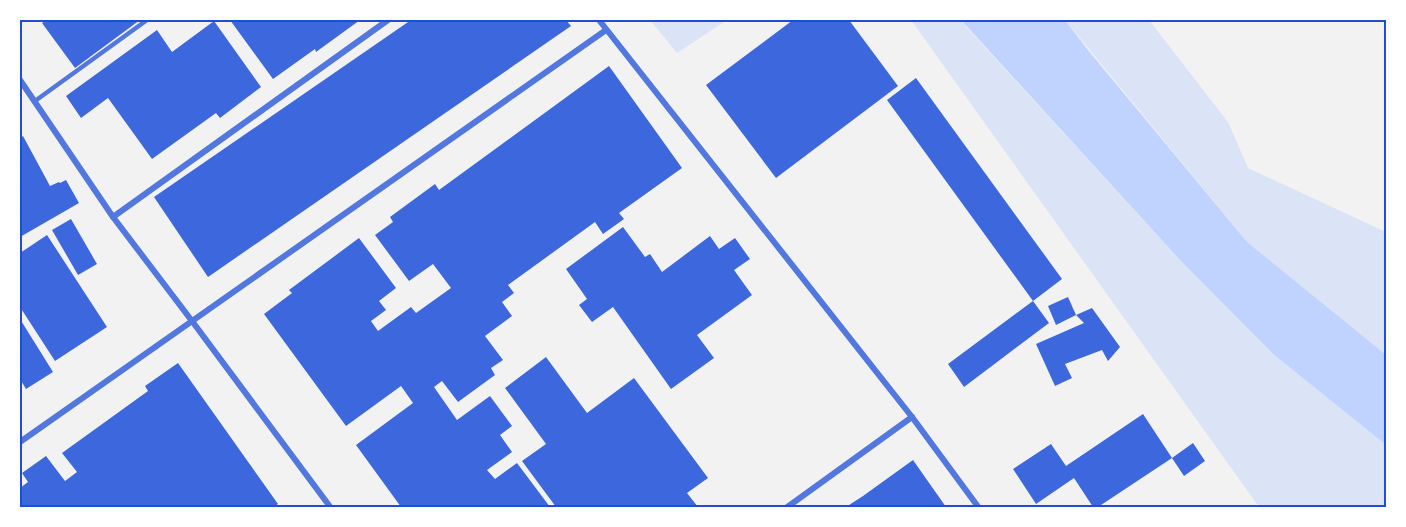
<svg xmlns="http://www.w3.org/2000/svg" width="1406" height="527" font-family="Karla,sans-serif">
<rect width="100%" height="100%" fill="#f2f2f2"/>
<g fill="#dbe4f7">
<path d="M650 20H727L677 53Z"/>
<path d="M911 20H960L1181 261 1273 354 1386 445V507H1259Z"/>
<path d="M1065 20H1149L1228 122 1248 168 1386 232V359L1247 242Z"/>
</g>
<path fill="#bfd3fe" d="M961 20H1065L1088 50 1247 242 1386 355V445L1273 354 1181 261Z"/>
<g fill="#3d67dc">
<path d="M47 20H140L75 68 42 23Z"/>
<path d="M230 20H360L316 52 315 49 273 79Z"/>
<path d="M411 20H566L571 26 208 277 154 197Z"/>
<path d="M793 20H849L898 86 776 178 706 85Z"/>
<path d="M214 21 261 87 220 118 216 113 152 159 108 98 81 118 66 96 157 30 172 52Z"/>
<path d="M609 66 682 168 619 213 624 219 603 234 595 222 508 285 514 293 502 302 512 316 485 336 503 360 491 368 495 375 458 402 442 381 434 387 457 420 490 396 512 426 500 435 512 452 487 470 495 479 517 463 550 507H401L356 445 413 403 401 386 346 426 264 314 292 293 289 290 359 238 396 288 379 301 386 310 371 321 378 331 411 307 416 313 451 288 433 264 409 281 375 235 393 222 390 217 435 184 439 190Z"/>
<path d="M916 78 1062 279 1033 301 887 100Z"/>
<path d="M23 136 50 186 59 182 60 183 66 180 79 203 20 237V138Z"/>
<path d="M71 219 97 264 78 275 52 230Z"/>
<path d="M623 227 645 257 650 254 662 272 710 236 719 249 735 238 750 259 734 270 752 295 697 335 714 358 671 389 613 307 592 322 579 305 587 299 566 269Z"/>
<path d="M47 235 107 327 55 361 20 307V253Z"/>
<path d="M1068 297 1076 315 1056 325 1048 306Z"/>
<path d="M1033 301 1049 323 964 387 948 364Z"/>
<path d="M1092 308 1120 347 1108 361 1102 350 1065 364 1072 378 1055 386 1036 344 1084 323 1076 315Z"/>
<path d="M20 319 53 372 26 389 20 379Z"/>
<path d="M546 357 587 413 634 378 708 478 687 493 698 507H556L522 461 546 444 505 388Z"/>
<path d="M178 363 278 504 274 507H20V488L28 482 22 473 46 456 65 481 77 472 62 453 148 391 145 386Z"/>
<path d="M1143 414 1172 458 1098 507H1093L1074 478 1036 504 1013 469 1051 444 1066 466Z"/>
<path d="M1193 443 1205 461 1184 476 1172 458Z"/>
<path d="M913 460 946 507H846L863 496Z"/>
</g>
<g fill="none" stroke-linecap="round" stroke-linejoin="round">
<path stroke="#5277de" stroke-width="4.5" d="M35 101 147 20"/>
<g stroke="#5277de" stroke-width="6">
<path d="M599 20 912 417 979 508"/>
<path d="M20 80 113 217 192 321 331 508"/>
<path d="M113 217 388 20"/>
<path d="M20 442 606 30"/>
<path d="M786 508 912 417"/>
</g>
</g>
<rect width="1406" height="527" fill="none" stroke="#ffffff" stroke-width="42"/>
<rect x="21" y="21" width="1364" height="485" fill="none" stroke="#1d4ed8" stroke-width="2"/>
</svg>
